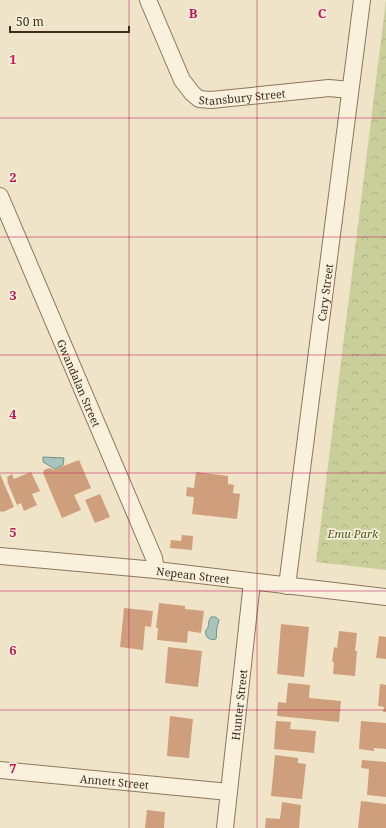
<svg xmlns="http://www.w3.org/2000/svg" width="386" height="828" font-family="'Noto Serif',serif">
<defs>
<pattern id="park-crowns" width="20" height="18" patternUnits="userSpaceOnUse"><rect width="20" height="18" fill="#c9cf9b"/><path d="M2 6a3 3 0 1 1 6 0M12 15a3 3 0 1 1 6 0" fill="none" stroke="#aeb285"/></pattern>
</defs>
<rect width="100%" height="100%" fill="#f0e4c8"/>
<path fill="url(#park-crowns)" d="M386 0V570L316 562Z"/>
<g fill="#a9c4bc" stroke="#6f938a">
<path d="M43 457 64 458 63 465 55 469 43 462Z"/>
<path d="M211 617H216L219 620C219 623 217 625 217 628 216 632 217 635 216 639 210 641 204 637 206 630 207 629 208 628 208 627 209 623 208 621 211 617Z"/>
</g>
<g fill="#cf9f7d">
<path d="M79 460 91 488 74 495 81 510 62 518 43 473 44 470 49 468 53 469V470Z"/>
<path d="M31 472 40 491 32 494 37 505 24 511 21 503 17 505 7 481H8L7 477 12 474 14 479Z"/>
<path d="M196 472 228 476V484L234 485 233 493 240 494 237 519 192 514 194 497 186 496 187 487 194 488Z"/>
<path d="M0 474 14 507 3 512 2 511 0 512Z"/>
<path d="M100 494 110 517 95 523 85 500Z"/>
<path d="M182 535 193 536 192 550 170 548 171 540 181 541Z"/>
<path d="M159 603 185 606V609L204 611 201 633 188 631 187 643 157 640 158 628H156Z"/>
<path d="M124 608 153 611 151 627 145 626 143 650 120 647Z"/>
<path d="M281 624 309 627 304 677 277 674Z"/>
<path d="M339 631 357 633 355 651H357L355 676 333 674 334 662H332L334 647 337 648Z"/>
<path d="M379 636 386 637V659L376 658Z"/>
<path d="M168 647 202 651 198 687 165 683Z"/>
<path d="M288 683 310 685 309 698 341 701 339 722 277 716 278 702 286 703Z"/>
<path d="M380 684 386 685V712H383L384 707 378 706Z"/>
<path d="M170 716 193 719 189 758 167 756Z"/>
<path d="M276 721 291 722 290 729 316 731 314 753 274 749Z"/>
<path d="M361 721 386 723V749L374 748V751L359 749Z"/>
<path d="M275 755 298 758V763L306 764 302 799 271 796Z"/>
<path d="M362 760 386 762V797L367 795 369 769 361 768Z"/>
<path d="M361 801 386 804V828H358Z"/>
<path d="M282 802 301 805 299 828H265L266 818 280 819Z"/>
<path d="M147 810 165 812 164 828H145Z"/>
</g>
<g fill="none" stroke-linecap="round" stroke-linejoin="round">
<g stroke="#8d765c" stroke-width="18">
<g id="minor">
<path id="s1" d="M148 0 182 80 192 93 199 99 211 100 329 88 350 90"/>
<path id="s2" d="M0 196 154 558 156 570"/>
<path id="s3" d="M0 556 156 570 386 597"/>
<path id="s4" d="M287 586 362 0"/>
<path id="s5" d="M0 770 229 792"/>
<path id="s6" d="M225 828 252 582"/>
</g>
</g>
<use href="#minor" stroke="#faf1dc" stroke-width="16"/>
</g>
<path fill="none" stroke="#c2185b" stroke-width="1" stroke-opacity="0.55" d="M129 0V828M257 0V828M0 118H386M0 237H386M0 355H386M0 473H386M0 591H386M0 710H386"/>
<g text-anchor="middle" dominant-baseline="central" stroke-width="3.5" stroke-linejoin="round" paint-order="stroke">
<g font-size="11" fill="#3d2e20" stroke="#f7eed8">
<text stroke="none"><textPath href="#s1" startOffset="156">Stansbury Street</textPath></text>
<text stroke="none"><textPath href="#s4" startOffset="296">Cary Street</textPath></text>
<text stroke="none"><textPath href="#s2" startOffset="203">Gwandalan Street</textPath></text>
<text stroke="none"><textPath href="#s3" startOffset="194">Nepean Street</textPath></text>
<text stroke="none"><textPath href="#s6" startOffset="124">Hunter Street</textPath></text>
<text stroke="none"><textPath href="#s5" startOffset="115">Annett Street</textPath></text>
</g>
<g font-size="11" font-style="italic" fill="#4d5a26" stroke="#f7eed8">
<text x="353" y="533">Emu Park</text>
</g>
</g>
<g font-size="13" text-anchor="middle" font-weight="bold" fill="#c2185b" stroke="#f7eed8" stroke-width="3.5" stroke-linejoin="round" paint-order="stroke">
<text x="193" y="18">B</text>
<text x="322" y="18">C</text>
<text x="13" y="64">1</text>
<text x="13" y="182">2</text>
<text x="13" y="300">3</text>
<text x="13" y="419">4</text>
<text x="13" y="537">5</text>
<text x="13" y="655">6</text>
<text x="13" y="773">7</text>
</g>
<path d="M10 26v6h119v-6" fill="none" stroke="#3d2e20" stroke-width="2"/>
<text x="16" y="26" font-size="12" fill="#3d2e20" stroke="#f7eed8" stroke-width="3" paint-order="stroke">50 m</text>
</svg>
